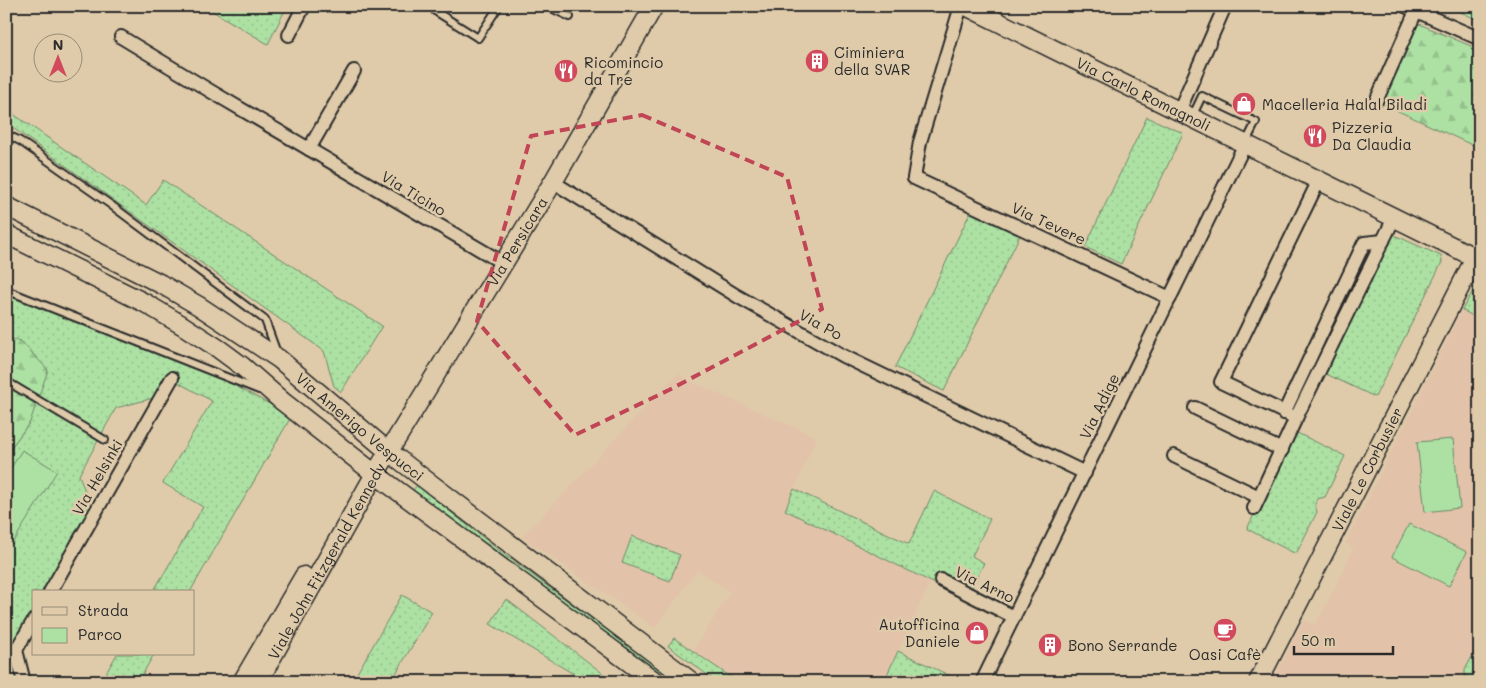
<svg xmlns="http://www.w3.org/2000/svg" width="1486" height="688" font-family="Mali,sans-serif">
<defs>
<pattern id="green-dots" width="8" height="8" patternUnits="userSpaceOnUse" patternTransform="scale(1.25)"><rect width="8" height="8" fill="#ade1a3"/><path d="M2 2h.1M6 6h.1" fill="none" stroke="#95c18c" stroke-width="1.8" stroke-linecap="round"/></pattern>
<pattern id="forest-firs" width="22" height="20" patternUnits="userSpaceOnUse" patternTransform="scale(1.25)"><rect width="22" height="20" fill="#ade1a3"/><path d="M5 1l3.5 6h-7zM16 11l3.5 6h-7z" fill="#95c18c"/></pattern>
</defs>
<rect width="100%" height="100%" fill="#dfcbaa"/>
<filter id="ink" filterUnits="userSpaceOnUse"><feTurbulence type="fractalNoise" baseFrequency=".02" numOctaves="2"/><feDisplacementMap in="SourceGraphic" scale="10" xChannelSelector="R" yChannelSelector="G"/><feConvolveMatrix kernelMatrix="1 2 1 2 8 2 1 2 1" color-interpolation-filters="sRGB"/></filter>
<g filter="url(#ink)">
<g fill="#e2c3a9">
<path d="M1462 310 1480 320 1476 332 1480 362V641L1465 670V682H1272L1304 620 1315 625 1335 588 1353 548 1345 544Z"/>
<path d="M678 373 685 379 817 437 785 510 931 581 886 678 891 682H738L693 651 730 592 698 570 655 628 522 537Z"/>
</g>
<g fill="url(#green-dots)" stroke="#6c8667">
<path d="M204 6H287L268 44Z"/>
<path d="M1448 6H1480V21Z"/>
<path d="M6 108 16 116 146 205 163 180 382 326 341 392 334 386 324 351 6 123Z"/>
<path d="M1147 117 1183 133 1121 264 1085 247Z"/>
<path d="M971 211 1020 235 944 391 895 367Z"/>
<path d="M1392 234 1441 256 1442 262 1375 397 1326 374Z"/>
<path d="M1480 279V320L1462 310Z"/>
<path d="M6 295 224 380 279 409 291 417 190 592H153L203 507 163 483 212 401 168 377 157 397 116 408 79 475 92 510 43 592H34V608L9 649 18 682H6V454L30 422 21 341 6 338Z"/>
<path d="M1295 432 1345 456 1325 497 1317 499 1315 505 1317 512 1296 554 1247 529Z"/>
<path d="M417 485 501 552 678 682H668L498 558 413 490Z"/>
<path d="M794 489 909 544 934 491 990 519 972 556 984 563 966 599 785 510Z"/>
<path d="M632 536 680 555 670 581 622 563Z"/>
<path d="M402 595 432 612 391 682H352Z"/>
<path d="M506 599 605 675 601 682H587L490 624Z"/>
<path d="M674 638 738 682H717L668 646Z"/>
<path d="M1480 641V682H1465V670Z"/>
<path d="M898 651 963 682H891L885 679Z"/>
<path d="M117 654H154L138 682H101Z"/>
</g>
<g fill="url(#forest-firs)" stroke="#6c8667">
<path d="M1417 23 1480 50V132L1472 145 1381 103Z"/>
<path d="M6 338 21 341 48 370 30 422 6 454Z"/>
</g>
<g fill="#ade1a3" stroke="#6c8667">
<path d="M1453 439 1460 508 1425 512 1417 442Z"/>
<path d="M22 450 57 471 12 544 6 540V476Z"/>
<path d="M1409 524 1467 552 1449 586 1392 557Z"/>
</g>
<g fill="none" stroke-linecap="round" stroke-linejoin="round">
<g stroke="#2b2b2b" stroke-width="10">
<g id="lane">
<path d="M436 6 435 11 478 38 499 6"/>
<path d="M547 6 570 17"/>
<path d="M1192 117 1202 96 1256 122 1246 142"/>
<path d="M6 134 20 141 111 205 265 320 277 353"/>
<path d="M6 290 259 390"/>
<path d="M6 381 105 440"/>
</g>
</g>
<g stroke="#2b2b2b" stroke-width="16">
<g id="street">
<path d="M961 6 920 142 914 178 1170 298"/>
<path d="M1405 6 1480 39"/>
<path d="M289 35 304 6"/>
<path d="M121 37 212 92 503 263"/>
<path d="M1377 99 1416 11"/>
<path d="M1179 111 1225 6"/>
<path d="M309 149 354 71"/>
<path d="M1319 180 1221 382 1296 418 1394 218"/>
<path d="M553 182 737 296 843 356 1085 473"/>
<path d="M1195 408 1282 450"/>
<path d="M1284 413 1364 243 1383 241"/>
<path d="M1174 456 1259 497"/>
<path d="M1254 508 1296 418"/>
<path d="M941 580 1014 617"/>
<path d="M50 592 172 378"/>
<path d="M24 682 16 650 34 620"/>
<path d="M982 682 1245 144"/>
</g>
</g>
<g stroke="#2b2b2b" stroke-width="21">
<g id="secondary">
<path id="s1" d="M966 6 1480 260"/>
<path id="s2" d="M6 206 161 284 199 306 279 359 389 452 692 682"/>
<path d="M6 234 145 303 182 325 219 349 242 366 282 401 375 474 656 682"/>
<path d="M242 682 304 576"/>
<path id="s3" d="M258 682 375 474 553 182 654 6"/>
<path id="s4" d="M1258 682 1475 258"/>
</g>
</g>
<use href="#lane" stroke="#dfcbaa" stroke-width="6"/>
<use href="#street" stroke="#dfcbaa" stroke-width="12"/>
<use href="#secondary" stroke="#dfcbaa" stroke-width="18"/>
</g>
</g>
<path fill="none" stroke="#c04656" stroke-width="4" stroke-dasharray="10 6" stroke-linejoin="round" d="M642 115 787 177 822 309 669 390 575 435 477 321 531 136Z"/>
<defs>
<g id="building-disc" transform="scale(1.25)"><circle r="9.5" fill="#d1495b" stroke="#dfcbaa"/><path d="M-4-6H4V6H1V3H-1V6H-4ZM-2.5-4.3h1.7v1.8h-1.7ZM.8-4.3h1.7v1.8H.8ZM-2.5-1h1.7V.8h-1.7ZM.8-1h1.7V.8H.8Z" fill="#fff"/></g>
<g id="restaurant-disc" transform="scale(1.25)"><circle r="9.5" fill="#d1495b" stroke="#dfcbaa"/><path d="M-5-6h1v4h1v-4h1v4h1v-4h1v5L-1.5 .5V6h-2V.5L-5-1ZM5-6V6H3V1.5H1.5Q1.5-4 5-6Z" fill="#fff"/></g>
<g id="shop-disc" transform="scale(1.25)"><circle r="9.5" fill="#d1495b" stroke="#dfcbaa"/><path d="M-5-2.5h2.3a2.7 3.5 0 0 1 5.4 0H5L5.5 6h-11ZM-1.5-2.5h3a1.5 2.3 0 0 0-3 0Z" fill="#fff"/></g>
<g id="cafe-disc" transform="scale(1.25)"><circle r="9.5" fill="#d1495b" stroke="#dfcbaa"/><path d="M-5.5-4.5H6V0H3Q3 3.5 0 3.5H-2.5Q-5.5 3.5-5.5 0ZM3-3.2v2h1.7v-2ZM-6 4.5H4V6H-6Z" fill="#fff"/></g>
</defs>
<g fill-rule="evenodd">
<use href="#building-disc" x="817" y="61"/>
<use href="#restaurant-disc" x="566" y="71"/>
<use href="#shop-disc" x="1244" y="104"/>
<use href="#restaurant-disc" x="1315" y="136"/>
<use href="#cafe-disc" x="1225" y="630"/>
<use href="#shop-disc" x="977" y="633"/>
<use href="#building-disc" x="1050" y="645"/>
</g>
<g text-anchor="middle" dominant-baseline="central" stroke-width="5" stroke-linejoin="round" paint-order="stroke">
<g font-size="15" fill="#2b2b2b" stroke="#dfcbaa" text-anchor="start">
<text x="834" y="52">Ciminiera<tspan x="834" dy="17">della SVAR</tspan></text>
<text x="584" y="62">Ricomincio<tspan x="584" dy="17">da Tre</tspan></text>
<text x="1262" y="104">Macelleria Halal Biladi</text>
<text x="1332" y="127">Pizzeria<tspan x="1332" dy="17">Da Claudia</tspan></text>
<text x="960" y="624" text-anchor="end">Autofficina<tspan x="960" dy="17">Daniele</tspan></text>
<text x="1068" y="645">Bono Serrande</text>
<text x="1225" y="654" text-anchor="middle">Oasi Cafè</text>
</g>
<g font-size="15" fill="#2b2b2b" stroke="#dfcbaa">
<text stroke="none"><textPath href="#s1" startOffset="198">Via Carlo Romagnoli</textPath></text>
<text transform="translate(414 193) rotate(31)">Via Ticino</text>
<text transform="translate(1049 223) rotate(25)">Via Tevere</text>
<text stroke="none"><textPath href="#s3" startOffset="511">Via Persicara</textPath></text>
<text transform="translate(821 324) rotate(29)">Via Po</text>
<text transform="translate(1099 406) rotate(-64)">Via Adige</text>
<text stroke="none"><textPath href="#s2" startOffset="419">Via Amerigo Vespucci</textPath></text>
<text stroke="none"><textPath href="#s4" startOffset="239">Viale Le Corbusier</textPath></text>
<text transform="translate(97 477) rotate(-60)">Via Helsinki</text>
<text stroke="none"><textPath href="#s3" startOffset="139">Viale John Fitzgerald Kennedy</textPath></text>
<text transform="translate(985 584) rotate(26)">Via Arno</text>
</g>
</g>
<rect width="1486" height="688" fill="none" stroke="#dfcbaa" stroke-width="25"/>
<rect x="12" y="12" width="1461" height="663" fill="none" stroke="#2b2b2b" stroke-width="2" filter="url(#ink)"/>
<rect x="32" y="590" width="162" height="65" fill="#dfcbaa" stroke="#978b77"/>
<rect x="42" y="607" width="25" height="8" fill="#dfcbaa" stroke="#978b77"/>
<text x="78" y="616" font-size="15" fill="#2b2b2b">Strada</text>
<rect x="42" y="628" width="25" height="15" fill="#ade1a3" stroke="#978b77"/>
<text x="78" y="640" font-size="15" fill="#2b2b2b">Parco</text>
<g transform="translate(58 58)"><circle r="24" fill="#dfcbaa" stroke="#978b77"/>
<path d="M0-4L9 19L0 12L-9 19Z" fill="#d1495b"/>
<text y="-8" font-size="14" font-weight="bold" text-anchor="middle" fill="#2b2b2b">N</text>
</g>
<path d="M1294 646v8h99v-8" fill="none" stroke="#2b2b2b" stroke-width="2.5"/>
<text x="1301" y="646" font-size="15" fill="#2b2b2b" stroke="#dfcbaa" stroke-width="4" paint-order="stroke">50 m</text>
</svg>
